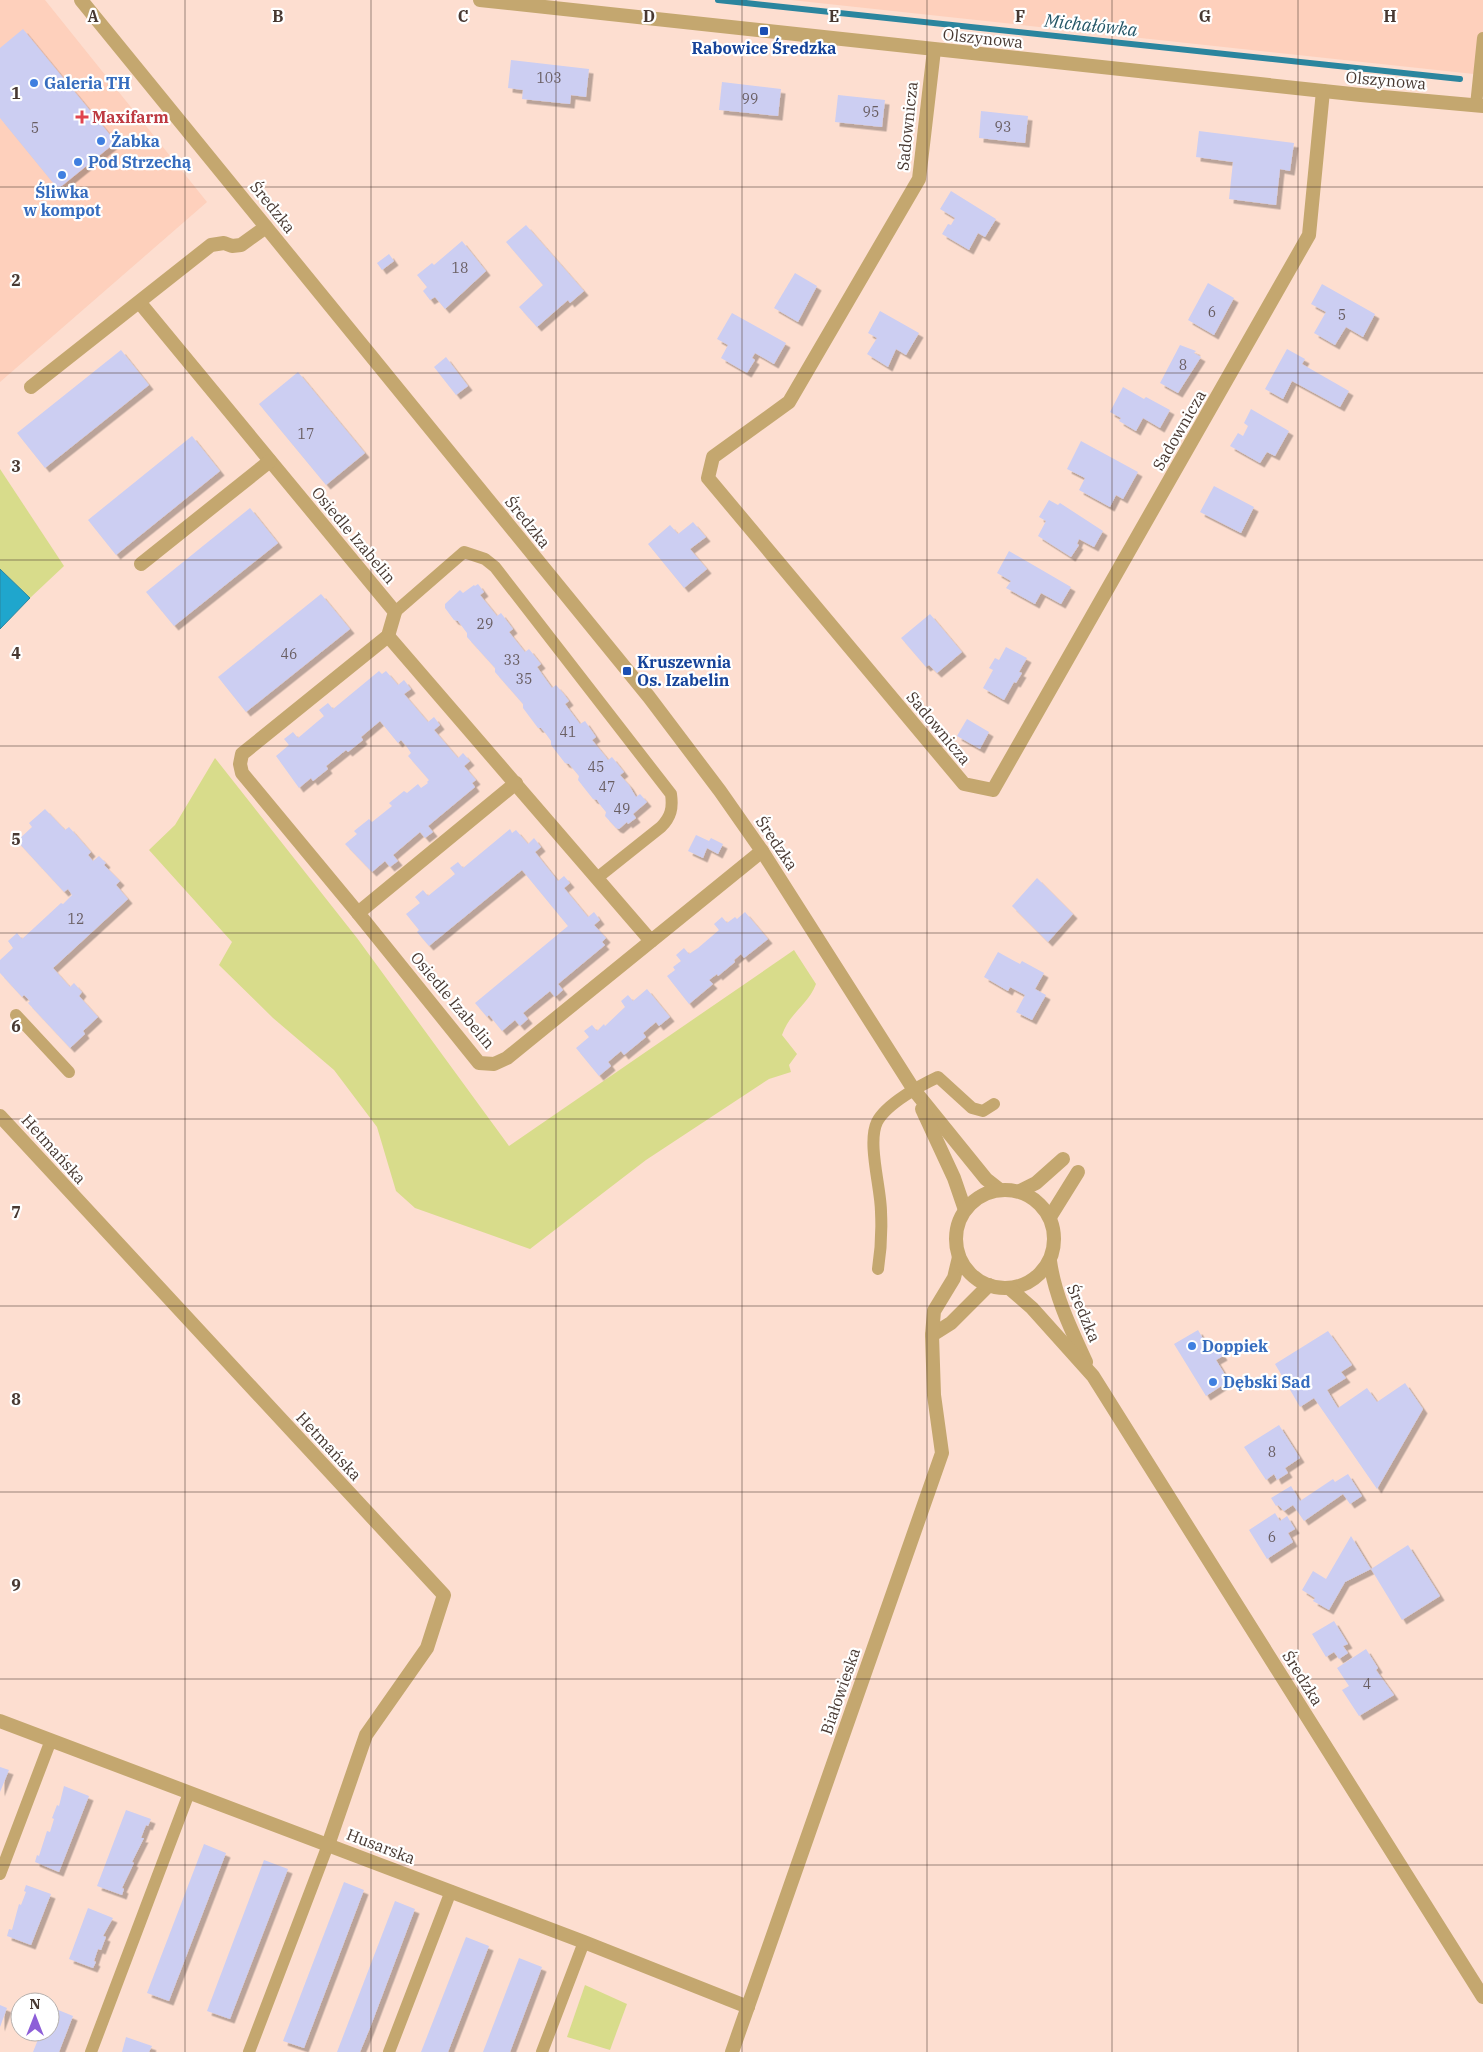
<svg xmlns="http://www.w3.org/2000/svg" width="1483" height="2052" font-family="'IBM Plex Serif',serif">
<defs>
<filter id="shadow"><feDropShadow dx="4.5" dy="4.5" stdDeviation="0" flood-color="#0004"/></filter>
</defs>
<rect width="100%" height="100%" fill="#fdded0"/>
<g fill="#fed0bc">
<path d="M0 0H45L207 202 0 382Z"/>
<path d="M791 0H1483V75Z"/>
</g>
<g fill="#d8dc8b">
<path d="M0 469 64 566 30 598 0 569Z"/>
<path d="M215 758 357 938 509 1146 794 950 816 984C808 1005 790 1012 782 1035L797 1054 789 1065 791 1072 769 1079 646 1160 530 1249 415 1208 396 1191 377 1127 334 1070 273 1018 219 965 232 942 149 850 175 825Z"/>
<path d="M585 1985 627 2004 610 2050 567 2037Z"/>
</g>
<path fill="#1fa6cd" stroke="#2b859e" d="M0 569 30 598 0 629Z"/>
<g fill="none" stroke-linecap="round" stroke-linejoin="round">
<path stroke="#2b859e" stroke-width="6" d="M718 0 1460 79"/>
</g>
<g fill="#cccef2" filter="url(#shadow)">
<path d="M23 29 116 142 58 189 0 118V48Z"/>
<path d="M511 60 589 69 586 97 571 95 570 104 522 99 523 90 508 88Z"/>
<path d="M722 82 781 89 778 116 719 110Z"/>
<path d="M838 95 885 100 882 127 835 122Z"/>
<path d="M981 111 1028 116 1025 143 979 138Z"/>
<path d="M1199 131 1294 143 1290 171 1280 169 1276 205 1229 199 1233 162 1196 157Z"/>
<path d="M951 191 996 219 985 237 978 233 969 250 942 234 948 224 951 225 955 218 940 209Z"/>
<path d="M526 225 584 291 570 303 568 300 537 327 519 307 543 285 506 242Z"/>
<path d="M462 241 486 271 445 309 435 297 430 300 423 291 427 287 417 275 432 263 434 265Z"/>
<path d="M389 254 394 261 382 270 377 263Z"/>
<path d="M795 273 817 286 798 322 774 308Z"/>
<path d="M1208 283 1234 298 1214 335 1188 320Z"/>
<path d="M1322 284 1375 314 1363 337 1346 327 1335 345 1314 333 1326 312 1311 304Z"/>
<path d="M880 311 919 333 906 355 896 349 888 367 867 354 877 338 868 333Z"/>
<path d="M732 313 786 343 774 364 755 353 752 358 755 360 747 373 721 358 728 345 717 339Z"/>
<path d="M1180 345 1196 351 1194 353 1201 357 1178 393 1160 383Z"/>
<path d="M1287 349 1305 359 1302 364 1349 391 1340 407 1292 381 1283 399 1265 389Z"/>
<path d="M121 350 149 385 45 468 17 433Z"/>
<path d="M446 357 468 386 456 395 434 367Z"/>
<path d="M298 372 365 453 326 485 259 404Z"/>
<path d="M1123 387 1144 399 1146 397 1170 410 1160 428 1143 418 1136 431 1119 421 1121 418 1110 412Z"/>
<path d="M1251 409 1289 431 1275 456 1267 452 1260 463 1230 446 1238 433 1243 436 1248 426 1244 423Z"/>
<path d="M192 436 220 471 116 555 88 520Z"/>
<path d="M1081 441 1138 472 1123 499 1116 495 1110 507 1079 490 1085 478 1067 469Z"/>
<path d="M1214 486 1254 507 1241 533 1200 512Z"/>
<path d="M1049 500 1058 505 1060 503 1103 531 1094 547 1079 539 1077 544 1079 545 1071 557 1038 536 1046 521 1039 517Z"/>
<path d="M250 508 278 543 174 626 146 592Z"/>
<path d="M693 522 706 537 690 549 707 569 684 588 648 544 670 525 678 534Z"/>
<path d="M1009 551 1071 587 1061 604 1041 593 1035 604 1006 588 1011 581 997 573Z"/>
<path d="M478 584 484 592 480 595 497 616 501 613 513 629 509 632 525 652 529 649 541 664 537 667 552 688 556 685 563 693 569 701 565 704 580 724 585 721 596 737 592 740 606 757 608 760 612 757 624 772 620 775 629 785 636 797 640 794 647 802 633 814 636 818 628 824 627 822 619 829 616 828 605 816 606 812 601 806 597 800 593 799 578 780 579 776 569 764 565 763 551 745V741L546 734 541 728H538L523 708V704L495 672V668L467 637V633L458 621 454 620 445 608V604L460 590 463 593 474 585 475 586Z"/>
<path d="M321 594 350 629 246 712 218 677Z"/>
<path d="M930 614 962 652 937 673 929 665 926 667 901 638Z"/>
<path d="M1006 647 1027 658 1019 672 1022 673 1016 683 1014 682 1004 700 983 688 993 670 989 668 995 658 999 660Z"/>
<path d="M379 671 382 674 386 671 398 685 404 680 411 689 404 694 428 722 434 717 440 725 434 730 458 758 463 753 470 761 464 766 476 780 472 783 475 787 428 826 433 832 425 838 420 832 393 855 398 861 390 867 385 861 372 872 345 844 357 834 354 831 369 819 372 822 392 806 389 803 404 791 407 793 418 784 421 788 428 783 427 782 429 780 408 756 411 753 407 747 401 740 398 743 380 721 361 737 363 740 348 752 346 750 326 766 328 769 313 781 311 778 299 788 276 756 289 745 284 739 293 732 298 738 324 716 319 710 328 703 333 709Z"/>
<path d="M967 719 989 732 980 749 957 736Z"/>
<path d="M45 809 65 830 69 827 77 836 91 852 88 855 93 861 99 856 106 863 104 865 120 881 116 885 128 899 53 968 70 987 74 983 82 992 79 996 98 1017 83 1031 85 1034 70 1048 28 1003 30 1001 24 995 22 997 0 973V960L13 948 8 941 17 933 22 939 61 903 63 904 72 895 68 889 64 892 17 841 32 827 29 823Z"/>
<path d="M510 829 512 833 516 830 528 844 534 838 541 847 535 852 558 881 564 876 570 883 564 888 588 917 594 912 600 920 594 925 606 938 602 942 605 945 558 984 563 990 555 997 550 991 523 1013 528 1019 520 1026 515 1020 502 1031 489 1015 487 1017 475 1003 568 926 522 870 429 946 417 932 419 930 406 914 420 903 415 897 423 890 428 896 455 874 450 868 458 862 463 868Z"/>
<path d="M696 835 709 841 711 838 723 844 718 854 707 848 703 858 688 851Z"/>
<path d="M1037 878 1073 914 1048 942 1012 906Z"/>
<path d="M745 912 768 939 744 958 741 954 734 960 735 962 718 976 717 974 709 980 713 984 689 1004 667 976 675 970 673 967 681 961 676 955 684 948 689 954 698 948 719 930 714 924 722 917 727 923 735 917 737 919Z"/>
<path d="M998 952 1020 964 1022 961 1044 973 1035 989 1046 995 1032 1020 1016 1012 1025 995 1010 987 1008 991 984 977Z"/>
<path d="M647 989 670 1017 659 1026 656 1022 643 1033 646 1037 624 1055 621 1051 608 1062 611 1066 599 1076 576 1048 589 1037 584 1031 592 1025 597 1031 604 1024 605 1026 625 1007 621 1001 628 995 633 1001Z"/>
<path d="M1198 1330 1208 1347 1215 1343 1223 1356 1216 1360 1229 1381 1206 1396 1174 1344Z"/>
<path d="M1328 1331 1352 1365 1341 1372 1346 1378 1327 1390 1338 1408 1367 1388 1377 1402 1405 1383 1423 1409 1377 1489 1314 1398 1300 1407 1275 1364Z"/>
<path d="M1279 1425 1300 1458 1285 1468 1288 1473 1277 1480 1274 1474 1266 1480 1244 1447Z"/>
<path d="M1348 1474 1362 1496 1350 1504 1343 1494 1304 1521 1293 1505 1284 1511 1278 1505 1276 1506 1271 1498 1291 1486 1300 1501 1333 1479 1335 1482Z"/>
<path d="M1275 1513 1280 1521 1287 1516 1295 1529 1288 1533 1293 1542 1267 1559 1249 1530Z"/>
<path d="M1351 1536 1371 1569 1345 1582 1329 1610 1313 1601 1315 1598 1302 1590 1313 1571 1326 1579Z"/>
<path d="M1408 1545 1440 1596 1402 1620 1371 1569Z"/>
<path d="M1334 1621 1348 1644 1343 1646 1348 1653 1339 1659 1334 1652 1326 1657 1312 1634Z"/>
<path d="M1366 1649 1378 1668 1376 1670 1394 1695 1359 1716 1342 1690 1349 1686 1337 1668Z"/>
<path d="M0 1767 9 1770 0 1792Z"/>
<path d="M64 1786 89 1796 59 1872 35 1862 37 1855 39 1856 47 1831 50 1832 54 1819 52 1818 57 1805 59 1806Z"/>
<path d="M126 1810 151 1819 148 1826 146 1825 141 1838H144L132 1862 134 1863 122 1888 124 1889 122 1895 97 1886Z"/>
<path d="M204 1844 226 1853 169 2001 147 1993Z"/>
<path d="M264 1860 288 1869 230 2019 207 2011Z"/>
<path d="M344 1882 364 1890 304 2048 283 2041Z"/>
<path d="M26 1885 51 1894 31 1945 7 1936 9 1929 12 1930 19 1904 21 1905 26 1892 24 1891Z"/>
<path d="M395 1901 415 1909 370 2028 360 2052H337Z"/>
<path d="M88 1908 113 1918 103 1936 106 1937 101 1950 98 1949 94 1961 96 1962 93 1968 69 1959Z"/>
<path d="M466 1937 489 1946 448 2052H421Z"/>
<path d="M519 1958 542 1967 510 2052H483Z"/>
<path d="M0 2005 7 2008 0 2027Z"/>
<path d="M51 2007 73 2016 59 2052H33L41 2032H50Z"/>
<path d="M126 2037 152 2046 149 2052H122Z"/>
</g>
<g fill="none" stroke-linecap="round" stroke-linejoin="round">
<g stroke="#c4a76f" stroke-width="12">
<path d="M1476 105 1483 38"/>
<path d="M395 612 464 552 485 559 495 567 671 794C673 808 671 817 661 827L597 878"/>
<path d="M16 1015 69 1072"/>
<path d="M878 1269C881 1250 882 1232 881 1212 881 1188 867 1143 877 1122 886 1104 921 1085 938 1077L972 1108 983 1111 994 1104"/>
<path d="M0 1874 51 1740"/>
<path d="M91 2052 189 1793"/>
<path d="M249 2052 328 1845"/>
<path d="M389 2052 451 1891"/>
<path d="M542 2052 584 1942"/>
</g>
<g stroke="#c4a76f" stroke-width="14">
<path d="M480 0 1361 95 1483 106"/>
<path d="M934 50 919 179 789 402 713 457 708 478 964 784 993 790 1309 235 1323 91"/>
<path d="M140 303 395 612 388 636 242 754 240 764 242 773 358 913"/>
<path d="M31 387 211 245 224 243 232 246 241 245 266 227"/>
<path d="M141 564 270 461"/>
<path d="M388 636 651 941"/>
<path d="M516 783 358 913 479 1063 494 1064 507 1058 762 851"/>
<path d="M0 1116 444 1595 427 1648 366 1735 328 1845"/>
<path d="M1020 1191 1036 1183 1063 1159"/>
<path d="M1050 1217 1078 1172"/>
<path d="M932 1335 951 1323 989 1285"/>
<path d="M0 1721 584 1942 748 2007"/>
<path d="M732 2052 942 1453 934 1395 932 1335 934 1311 954 1278 959 1257"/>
</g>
<g stroke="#c4a76f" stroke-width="14">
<path d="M81 0 649 697 720 791 762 851 914 1090 986 1179 1000 1190"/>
<path d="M922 1109 954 1178 965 1210"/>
<circle cx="1005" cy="1239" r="49"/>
<path d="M1050 1261C1055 1297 1071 1329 1086 1362"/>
<path d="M1009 1288 1032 1308 1093 1376 1483 1997"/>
</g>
</g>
<path fill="none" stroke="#483932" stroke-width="1" stroke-opacity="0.55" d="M185 0V2052M371 0V2052M556 0V2052M742 0V2052M927 0V2052M1112 0V2052M1298 0V2052M0 187H1483M0 373H1483M0 560H1483M0 746H1483M0 933H1483M0 1119H1483M0 1306H1483M0 1492H1483M0 1679H1483M0 1865H1483"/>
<g fill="#1a4fb4" stroke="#fff" stroke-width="2">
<rect x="759" y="26" width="10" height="10" rx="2.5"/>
<rect x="622" y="666" width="10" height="10" rx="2.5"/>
</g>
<g fill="#3f7fe0" stroke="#fff" stroke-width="2">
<circle cx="34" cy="83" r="5"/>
<circle cx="101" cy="141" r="5"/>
<circle cx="78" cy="162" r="5"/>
<circle cx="62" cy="175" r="5"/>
<circle cx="1192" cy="1346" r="5"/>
<circle cx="1213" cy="1382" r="5"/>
</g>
<path fill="#e0444e" stroke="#fff" stroke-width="2" d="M79.5 109.5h5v5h5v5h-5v5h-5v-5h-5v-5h5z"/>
<g text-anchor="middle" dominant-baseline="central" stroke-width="4.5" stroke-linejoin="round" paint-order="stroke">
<g font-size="14" fill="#695e62">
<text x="549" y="78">103</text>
<text x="750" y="99">99</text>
<text x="871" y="112">95</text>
<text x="1003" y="127">93</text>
<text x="35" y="128">5</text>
<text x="460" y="268">18</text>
<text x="1212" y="312">6</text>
<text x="1342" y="315">5</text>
<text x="1183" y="365">8</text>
<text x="306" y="434">17</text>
<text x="485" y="624">29</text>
<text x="289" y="654">46</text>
<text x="512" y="660">33</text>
<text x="524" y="679">35</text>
<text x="568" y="732">41</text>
<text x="596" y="767">45</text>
<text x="607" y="787">47</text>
<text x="622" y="809">49</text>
<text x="76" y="919">12</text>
<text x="1272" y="1452">8</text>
<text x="1272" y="1537">6</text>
<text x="1367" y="1684">4</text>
</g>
<g font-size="16" fill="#483932" stroke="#fff">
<text transform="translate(983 38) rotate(6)">Olszynowa</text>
<text transform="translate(1386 80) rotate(5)">Olszynowa</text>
<text transform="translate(907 126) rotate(-84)">Sadownicza</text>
<text transform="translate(273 207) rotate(51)">Średzka</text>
<text transform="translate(1179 430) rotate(-60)">Sadownicza</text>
<text transform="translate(528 522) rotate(51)">Średzka</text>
<text transform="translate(354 535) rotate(50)">Osiedle Izabelin</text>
<text transform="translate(939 728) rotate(50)">Sadownicza</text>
<text transform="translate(777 843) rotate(56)">Średzka</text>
<text transform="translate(453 1000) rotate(50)">Osiedle Izabelin</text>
<text transform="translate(54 1149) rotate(48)">Hetmańska</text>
<text transform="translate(1084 1313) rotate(67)">Średzka</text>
<text transform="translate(329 1446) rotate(47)">Hetmańska</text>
<text transform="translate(1303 1678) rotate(58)">Średzka</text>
<text transform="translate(840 1691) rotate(-71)">Białowieska</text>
<text transform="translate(381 1846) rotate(21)">Husarska</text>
</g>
<g font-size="16" font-weight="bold" fill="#164399" stroke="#fff">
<text x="764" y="48">Rabowice Średzka</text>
<text x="637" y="662" text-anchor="start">Kruszewnia<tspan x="637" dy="18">Os. Izabelin</tspan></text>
</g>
<g font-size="16" font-weight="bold" fill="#366cbe" stroke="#fff" text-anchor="start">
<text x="44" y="83">Galeria TH</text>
<text x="111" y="141">Żabka</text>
<text x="88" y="162">Pod Strzechą</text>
<text x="62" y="192" text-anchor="middle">Śliwka<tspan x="62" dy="18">w kompot</tspan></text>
<text x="1202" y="1346">Doppiek</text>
<text x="1223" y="1382">Dębski Sad</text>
</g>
<g font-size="16" font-weight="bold" fill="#be3a42" stroke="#fff" text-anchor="start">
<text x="92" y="117">Maxifarm</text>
</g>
<g font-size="18" font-style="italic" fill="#245667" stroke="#fff">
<text transform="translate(1091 25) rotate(6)">Michałówka</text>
</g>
</g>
<g font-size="16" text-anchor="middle" font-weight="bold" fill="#483932" stroke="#fff" stroke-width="4.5" stroke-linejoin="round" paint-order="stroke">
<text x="93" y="22">A</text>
<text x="278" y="22">B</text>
<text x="463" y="22">C</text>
<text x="649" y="22">D</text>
<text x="834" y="22">E</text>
<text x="1020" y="22">F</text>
<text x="1205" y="22">G</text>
<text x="1390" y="22">H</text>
<text x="16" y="99">1</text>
<text x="16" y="286">2</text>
<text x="16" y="472">3</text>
<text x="16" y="659">4</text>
<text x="16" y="845">5</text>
<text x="16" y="1032">6</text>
<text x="16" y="1218">7</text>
<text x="16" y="1405">8</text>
<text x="16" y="1591">9</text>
</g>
<g transform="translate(35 2017)"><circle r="24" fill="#ffffff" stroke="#b6b0ad"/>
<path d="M0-4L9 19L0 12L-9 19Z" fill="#8d5ed8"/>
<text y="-8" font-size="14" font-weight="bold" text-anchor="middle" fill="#483932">N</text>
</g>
</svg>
